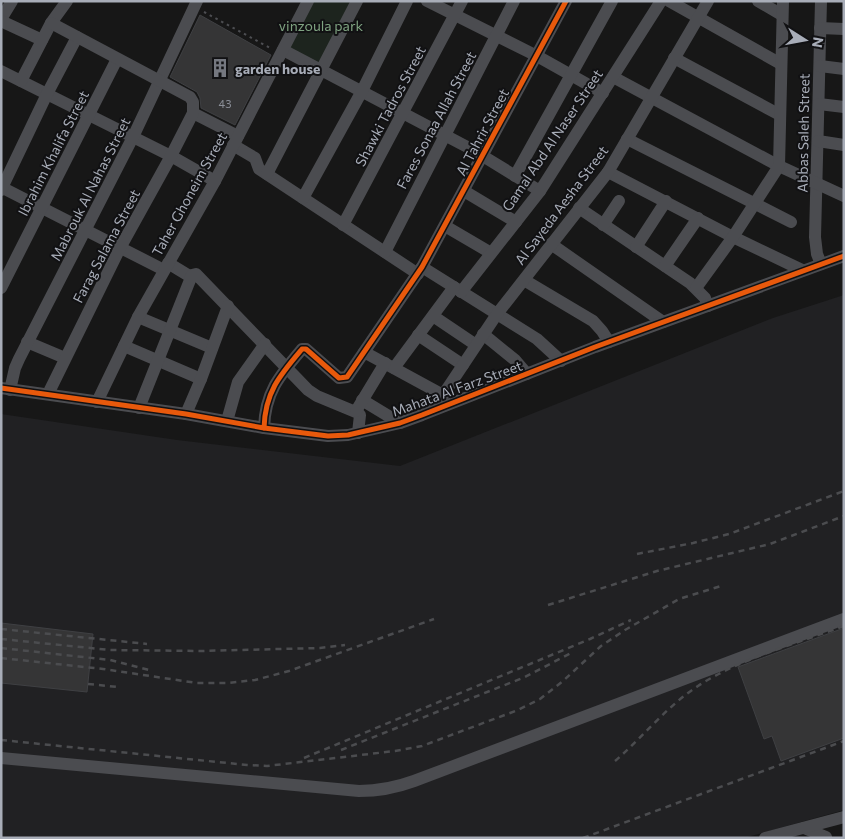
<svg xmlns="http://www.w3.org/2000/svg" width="845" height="839" font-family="Commissioner,sans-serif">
<rect width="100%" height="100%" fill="#171717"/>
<path fill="#212123" d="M844 295V810L744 838H1V414L177 440 400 466 773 318Z"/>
<path fill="#1d241e" d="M310 1H356L322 66 285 48Z"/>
<g fill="#353536" stroke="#3f4043">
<path d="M200 15 271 55 235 125 201 108 200 98 197 92 170 77Z"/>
<path d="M1 623 93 634 87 692 1 683Z"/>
<path d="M844 628V738L781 761 772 736 764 739 738 667Z"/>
</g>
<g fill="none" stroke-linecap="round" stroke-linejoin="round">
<path stroke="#4d4e52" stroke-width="2" stroke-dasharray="2.5 4" stroke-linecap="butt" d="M204 12 272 49"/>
<g stroke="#4b4c50" stroke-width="12">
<path d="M427 1 537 56 603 93"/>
<path d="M669 1 781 64"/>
<path d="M758 1 782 15"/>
<path d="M821 1 815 237 817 254 821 264"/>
<path d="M1 19 12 1"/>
<path d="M1 21 42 40"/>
<path d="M820 28 844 29"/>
<path d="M283 50 473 150 540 191"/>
<path d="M674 58 780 115"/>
<path d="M820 66 844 69"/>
<path d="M1 71 171 156 215 181"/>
<path d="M613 77 779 166 844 196"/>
<path d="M21 81 51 23 67 1"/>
<path d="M819 104 844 107"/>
<path d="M193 113 238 136"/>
<path d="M627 139 791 222"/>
<path d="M818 141 844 145"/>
<path d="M233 145 255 158 259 169 418 274"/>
<path d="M608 172 733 237 802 270"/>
<path d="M267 174 357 1"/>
<path d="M515 176 612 1"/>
<path d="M1 187 164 270"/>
<path d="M1 190 47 94 77 37"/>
<path d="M464 191 516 222"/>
<path d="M303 198 362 91 407 1"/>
<path d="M579 208 690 283 705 298 708 306"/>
<path d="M343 225 462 1"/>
<path d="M603 225 619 201"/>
<path d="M445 226 491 253"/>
<path d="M551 244 663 322"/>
<path d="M636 247 666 201"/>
<path d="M385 252 514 1"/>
<path d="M168 263 191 277"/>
<path d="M665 266 698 218"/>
<path d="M422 267 537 339 561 361"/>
<path d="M524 280 593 321 602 331 609 342"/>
<path d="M1 288 117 59"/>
<path d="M696 288 733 237 779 166 783 1"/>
<path d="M461 292 540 191 661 1"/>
<path d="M433 316 476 345"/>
<path d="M138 317 212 348"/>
<path d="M483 334 515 360 527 374"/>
<path d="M418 335 463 365"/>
<path d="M27 342 65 358"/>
<path d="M124 346 201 379"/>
<path d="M364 352 443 395"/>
<path d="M394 368 454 287"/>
<path d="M1 388 186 414 264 428 328 436 348 435 400 423 422 415 595 347 844 256"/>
<path d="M10 390 15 368 19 359 133 137 197 1"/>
<path d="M48 394 120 248 171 156 193 113V102L190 97 51 23"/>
<path d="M362 400 400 423"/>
<path d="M97 402 138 317 215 181 308 1"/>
<path d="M139 408 192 275 196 274 308 390 317 396 358 413 360 415 358 433"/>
<path d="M430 409 443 395 497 314 608 172 708 1"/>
<path d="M356 411 385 363"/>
<path d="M186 414 201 379 228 306"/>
<path d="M227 421 238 382 265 344"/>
<path d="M264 428C265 392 280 375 302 349H306L339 378 347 377 422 267 566 1"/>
<path d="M1 758 359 791C378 791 395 788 414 781 557 728 700 672 844 619"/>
<path d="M804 828 826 837"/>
<path d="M765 838 844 817"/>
</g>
<g stroke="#4b4c4f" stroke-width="2.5" stroke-dasharray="6 5" stroke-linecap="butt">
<path d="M637 554 693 543 729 534 844 491"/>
<path d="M548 605 657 571 770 544 844 516"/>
<path d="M1 629 147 644"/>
<path d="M1 639 110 650 200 651 320 648 345 645"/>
<path d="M1 648 110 660 149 670"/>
<path d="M1 658 103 669 197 683H227L255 680 289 671 434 619"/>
<path d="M88 684 118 687"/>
<path d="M1 740 247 765 267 766 395 751 422 746 518 710 540 699 563 681 601 646 625 630 679 599 724 585"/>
<path d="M341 750 525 677 571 653"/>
<path d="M304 758 590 639 631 620"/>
<path d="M615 761C643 737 667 706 698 686 739 659 798 643 844 626"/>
<path d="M583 838 844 741"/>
</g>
<g stroke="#111113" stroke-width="8">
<g id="cycleway">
<path d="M1 388 186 414 264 428 328 436 348 435 400 423 422 415 595 347 844 256"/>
<path d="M264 428C265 392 280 375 302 349H306L339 378 347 377 422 267 566 1"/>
</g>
</g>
<use href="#cycleway" stroke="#e8590c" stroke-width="5"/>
</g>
<defs>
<g id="building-bare" transform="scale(1.5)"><path d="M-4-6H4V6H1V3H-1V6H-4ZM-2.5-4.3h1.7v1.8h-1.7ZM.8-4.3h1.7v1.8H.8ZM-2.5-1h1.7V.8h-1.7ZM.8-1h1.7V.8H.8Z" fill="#757880" stroke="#111113" stroke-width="2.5" paint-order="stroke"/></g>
</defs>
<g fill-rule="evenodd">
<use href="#building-bare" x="220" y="68"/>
</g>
<g text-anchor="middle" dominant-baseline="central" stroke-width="4" stroke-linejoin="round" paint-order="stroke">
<g font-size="11" fill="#8b8f98">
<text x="225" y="103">43</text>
</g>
<g font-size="14" fill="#7fa381" stroke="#111113">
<text x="321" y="25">vinzoula park</text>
</g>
<g font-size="14" font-weight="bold" fill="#a8adb8" stroke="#111113" text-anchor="start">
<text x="235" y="68">garden house</text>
</g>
<g font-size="14" fill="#a8adb8" stroke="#111113">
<text transform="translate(390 106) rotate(-62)">Shawki Tadros Street</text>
<text transform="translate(436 120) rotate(-62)">Fares Sonaa Allah Street</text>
<text transform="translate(482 132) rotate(-62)">Al Tahrir Street</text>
<text transform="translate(803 133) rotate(-89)">Abbas Saleh Street</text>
<text transform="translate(552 140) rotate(-56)">Gamal Abd Al Naser Street</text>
<text transform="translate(53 153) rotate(-63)">Ibrahim Khalifa Street</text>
<text transform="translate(90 189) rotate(-63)">Mabrouk Al Nahas Street</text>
<text transform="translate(189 194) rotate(-61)">Taher Ghoneim Street</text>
<text transform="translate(561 205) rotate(-53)">Al Sayeda Aesha Street</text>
<text transform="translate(106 246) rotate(-62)">Farag Salama Street</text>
<text transform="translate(457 388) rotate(-20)">Mahata Al Farz Street</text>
</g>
</g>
<rect width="845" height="839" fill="none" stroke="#a8adb8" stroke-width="5"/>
<g transform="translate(805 40) rotate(101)" stroke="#111113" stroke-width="4" paint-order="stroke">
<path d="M0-4L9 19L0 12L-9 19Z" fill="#a8adb8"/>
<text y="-8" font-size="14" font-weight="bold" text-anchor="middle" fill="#a8adb8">N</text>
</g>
</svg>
